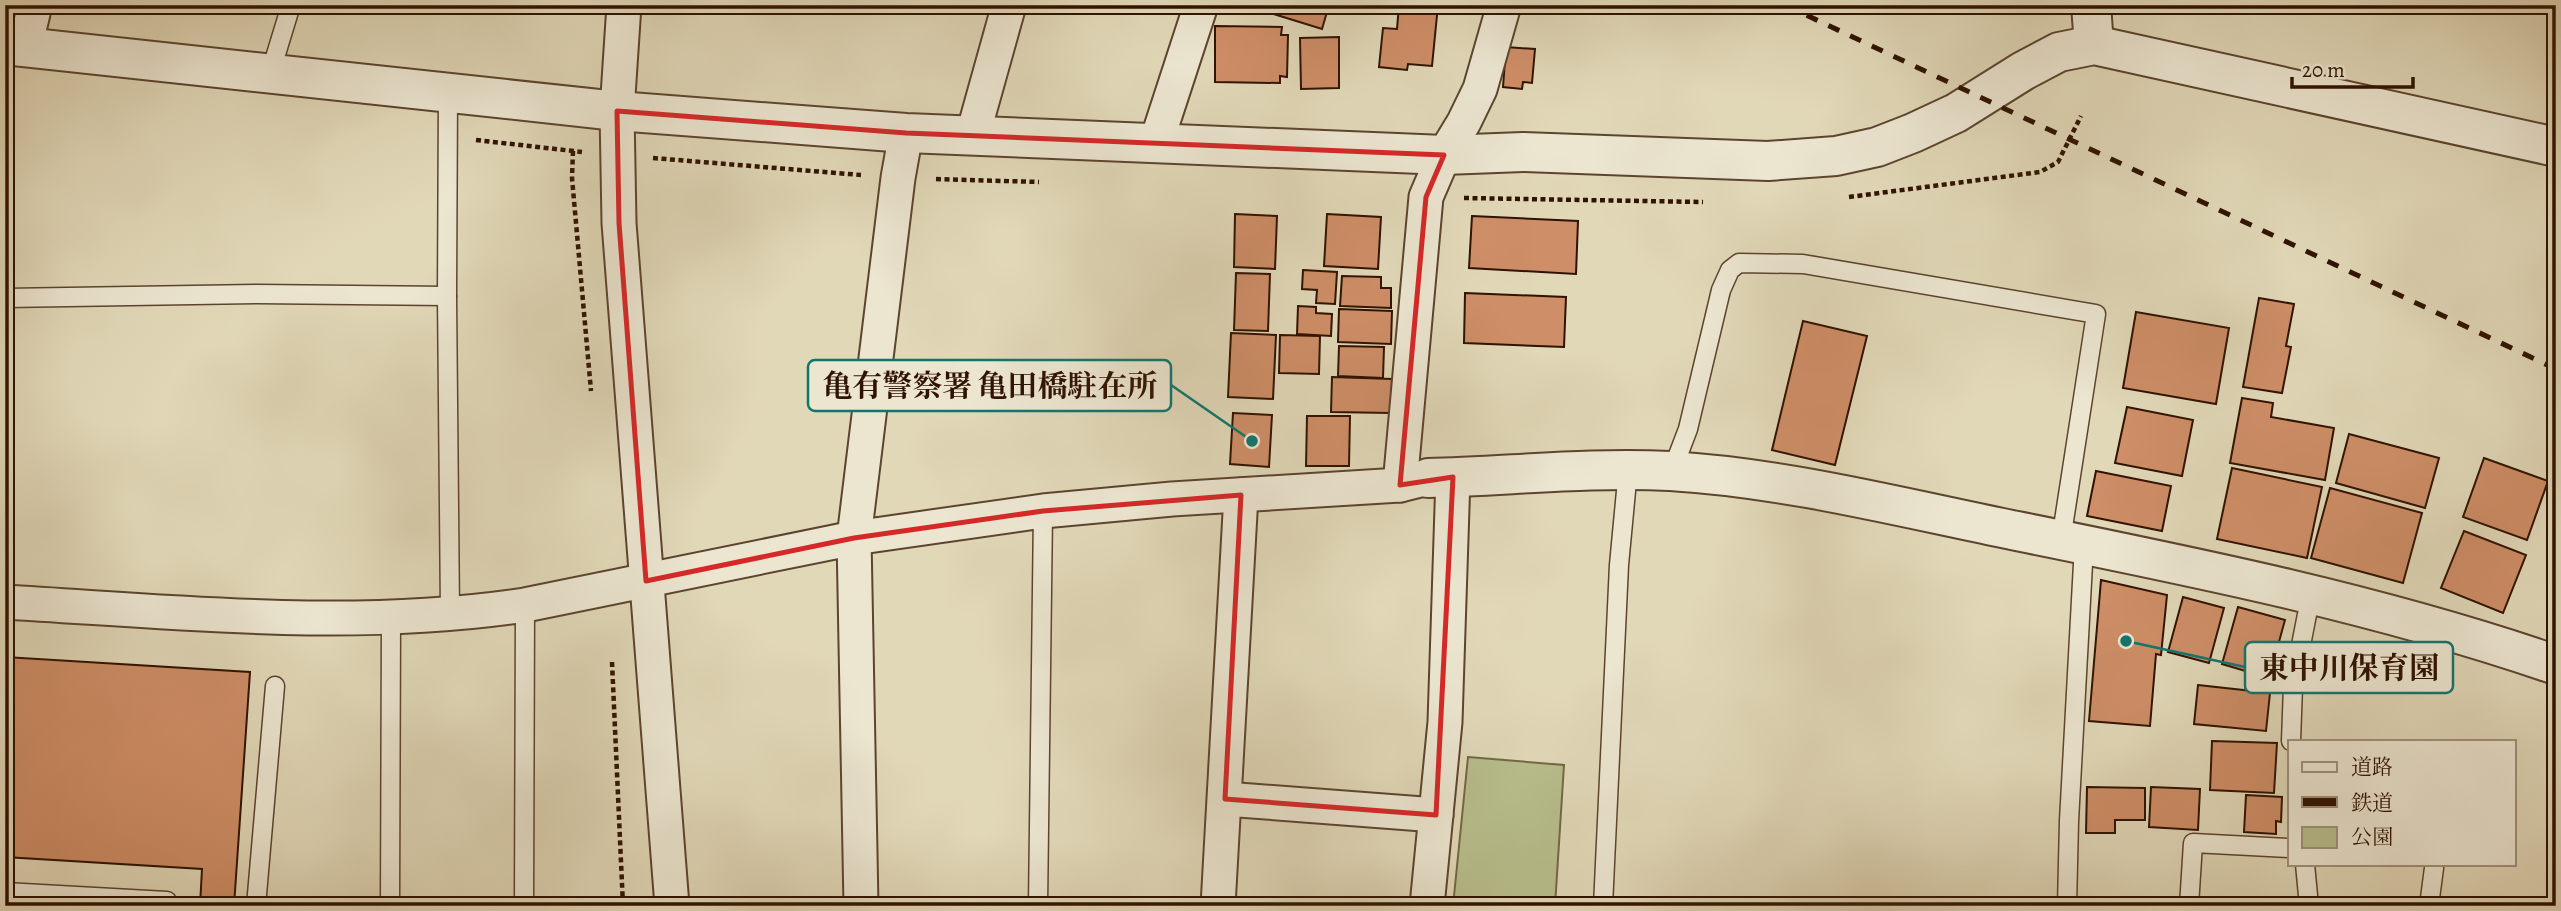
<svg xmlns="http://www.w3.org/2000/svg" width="2561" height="911" font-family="Alegreya,'Noto Serif JP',serif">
<rect width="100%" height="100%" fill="#e1d8b8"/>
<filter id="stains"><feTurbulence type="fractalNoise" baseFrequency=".00286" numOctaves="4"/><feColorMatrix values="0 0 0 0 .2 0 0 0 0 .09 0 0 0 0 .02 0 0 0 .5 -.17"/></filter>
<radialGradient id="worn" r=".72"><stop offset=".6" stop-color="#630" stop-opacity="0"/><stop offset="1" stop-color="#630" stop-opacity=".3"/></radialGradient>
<path fill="#b7be8c" stroke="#736846" stroke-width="2" d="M1468 757 1564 765 1555 906H1453Z"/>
<g fill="#ce8e67" stroke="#2f1200" stroke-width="2">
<path d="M1266 5H1329L1322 29 1264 11Z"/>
<path d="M1399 5H1438L1432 66 1408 64 1407 70 1379 67 1383 28 1397 29Z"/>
<path d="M1215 26 1282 27 1281 35H1288L1287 77 1280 76V83L1215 82Z"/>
<path d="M1339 37V88L1301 89 1300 38Z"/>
<path d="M1506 47 1535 49 1532 83 1523 82 1522 89 1503 87Z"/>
<path d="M1235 214 1277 216 1275 269 1234 267Z"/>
<path d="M1327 214 1381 217 1378 269 1324 266Z"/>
<path d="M1472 216 1578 221 1576 274 1469 268Z"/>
<path d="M1303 270 1337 272 1335 304 1316 303 1317 290 1302 289Z"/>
<path d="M1236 273 1270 274 1268 331 1234 330Z"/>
<path d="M1342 276 1381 277V288H1391V308L1340 306Z"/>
<path d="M1465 293 1566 297 1564 347 1464 343Z"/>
<path d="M2259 298 2294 304 2286 346 2291 347 2282 393 2243 387Z"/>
<path d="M1298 306 1316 307V313L1332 314 1331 336 1297 334Z"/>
<path d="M1339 309 1392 311 1391 344 1338 342Z"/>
<path d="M2136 312 2229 328 2216 404 2123 388Z"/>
<path d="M1803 321 1867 336 1835 465 1772 450Z"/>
<path d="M1231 333 1276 335 1273 399 1228 397Z"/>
<path d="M1280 335 1320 336 1319 374 1279 373Z"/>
<path d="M1339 346 1384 347 1383 378 1338 376Z"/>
<path d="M1332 377 1392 379 1391 413 1331 412Z"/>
<path d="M2242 398 2273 403 2271 417 2334 428 2325 480 2230 463Z"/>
<path d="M2127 407 2193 420 2182 476 2115 463Z"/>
<path d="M1233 413 1272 415 1269 467 1230 464Z"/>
<path d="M1307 416H1350L1349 466H1306Z"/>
<path d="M2349 434 2439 458 2425 508 2336 483Z"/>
<path d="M2484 458 2548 481 2527 540 2463 517Z"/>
<path d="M2232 468 2322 487 2307 558 2217 539Z"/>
<path d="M2096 471 2171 486 2162 531 2087 516Z"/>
<path d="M2330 488 2422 513 2403 583 2311 558Z"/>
<path d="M2464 531 2526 555 2503 613 2441 588Z"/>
<path d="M2101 580 2167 595 2161 655 2156 654 2150 726 2089 721Z"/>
<path d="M2183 597 2224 608 2209 663 2168 652Z"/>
<path d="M2238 607 2285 620 2269 678 2222 664Z"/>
<path d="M5 657 250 672 234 906H200L202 869 5 857Z"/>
<path d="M2198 685 2270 693 2266 731 2194 724Z"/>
<path d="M2212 741 2277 743 2274 793 2210 790Z"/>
<path d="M2087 787 2145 788V820H2115V833H2086Z"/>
<path d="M2151 787 2200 789 2198 830 2149 827Z"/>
<path d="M2246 795 2282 797 2281 822 2276 821V834L2244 832Z"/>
</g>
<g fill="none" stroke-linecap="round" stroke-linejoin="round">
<g stroke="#5c442e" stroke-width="21">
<g id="service">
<path d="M270 74 291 5"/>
<path d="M448 93 447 296 450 613"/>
<path d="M5 298 257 294 447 296"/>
<path d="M1672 471 1688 429 1721 290 1730 270 1739 263 1803 264 2096 314 2061 540"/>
<path d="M2291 741 2293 686 2311 594"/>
<path d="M2305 864 2309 906"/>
<path d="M5 892 167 901V906"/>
<path d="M256 906 275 686"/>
<path d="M390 906 391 617"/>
<path d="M524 906 525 605"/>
<path d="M1038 906 1043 511"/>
<path d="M1603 906 1619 565 1628 470"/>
<path d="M2067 906 2069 821 2084 545"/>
<path d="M2189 906 2193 843 2290 848"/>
<path d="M2429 906 2434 868"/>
</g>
</g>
<g stroke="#5c442e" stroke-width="37">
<g id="minor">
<path d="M624 5 617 111 619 223 672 906"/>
<path d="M25 47 35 5"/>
<path d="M973 134 1009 5"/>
<path d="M1156 143 1201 5"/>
<path d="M1400 485 1426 197 1444 155 1464 122 1480 89 1504 5"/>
<path d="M5 602C177 612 353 631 525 605L854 538 1043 511 1172 499 1400 485 1428 478"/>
<path d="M1225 799 1436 815"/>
<path d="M861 906 854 538 898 178 906 133"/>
<path d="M1218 906 1241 495"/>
<path d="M1427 906 1445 722 1453 477"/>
</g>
</g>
<g stroke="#5c442e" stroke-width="42">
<g id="tertiary">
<path d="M2091 5 2094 45"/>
<path d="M5 45 617 111 906 133 1397 153 1444 155 1523 152 1768 161 1836 156 1877 147 1913 133 1956 113 2023 71 2059 52 2094 45 2556 147"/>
<path d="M1428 478C1508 476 1590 467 1670 471 1786 478 1899 507 2012 530 2195 567 2379 604 2556 665"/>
</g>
</g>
<g stroke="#2f1200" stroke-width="4.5" stroke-dasharray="5 3.5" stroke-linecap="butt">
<path d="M476 140 582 152"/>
<path d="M573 151 572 178 591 391"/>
<path d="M653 158 861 175"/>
<path d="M936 179 1039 182"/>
<path d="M1849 197 2040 172 2058 162 2081 116"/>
<path d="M1464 198 1703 202"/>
<path d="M612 662 623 906"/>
</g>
<use href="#service" stroke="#ece6d1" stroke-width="18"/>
<use href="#minor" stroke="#ece6d1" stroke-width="33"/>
<use href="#tertiary" stroke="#ece6d1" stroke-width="38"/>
<path stroke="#2f1200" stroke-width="5" stroke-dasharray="12 12" stroke-linecap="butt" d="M1785 5 2556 369"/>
</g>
<path fill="none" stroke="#d62828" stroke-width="5" stroke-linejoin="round" d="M617 111 906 133 1444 155 1426 197 1400 485 1453 477 1436 815 1225 799 1241 495 1043 511 854 538 646 581 619 223Z"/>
<path fill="none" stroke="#0f766e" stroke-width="2.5" d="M1252 441L1171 385M2126 641L2245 667"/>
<g fill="#0f766e" stroke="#ece6d1" stroke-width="2.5">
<circle cx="1252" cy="441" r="7"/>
<circle cx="2126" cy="641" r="7"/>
</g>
<g fill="#ece6d1" stroke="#0f766e" stroke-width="2.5">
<rect x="808" y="360" width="363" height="51" rx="7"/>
<rect x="2245" y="642" width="208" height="51" rx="7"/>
</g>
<g font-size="30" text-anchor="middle" font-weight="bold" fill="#2f1200">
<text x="990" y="396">亀有警察署 亀田橋駐在所</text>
<text x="2349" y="678">東中川保育園</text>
</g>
<rect width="2561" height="911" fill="none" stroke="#e1d8b8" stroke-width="28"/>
<rect x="7" y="7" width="2547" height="897" fill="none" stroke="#2f1200" stroke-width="3.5"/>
<rect x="14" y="14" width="2533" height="883" fill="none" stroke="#2f1200" stroke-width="2"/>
<rect x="2288" y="740" width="228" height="126" fill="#ece6d1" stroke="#a0917d" stroke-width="2"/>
<rect x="2302" y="762" width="35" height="10" fill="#ece6d1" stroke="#a0917d" stroke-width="2"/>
<text x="2351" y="774" font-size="21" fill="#2f1200">道路</text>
<rect x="2302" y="797" width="35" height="10" fill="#2f1200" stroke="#a0917d" stroke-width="2"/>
<text x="2351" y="810" font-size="21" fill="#2f1200">鉄道</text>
<rect x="2302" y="827" width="35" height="21" fill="#b7be8c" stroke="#a0917d" stroke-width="2"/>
<text x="2351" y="844" font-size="21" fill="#2f1200">公園</text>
<path d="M2292 77v10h121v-10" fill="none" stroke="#2f1200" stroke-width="3.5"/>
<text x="2302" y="77" font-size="21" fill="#2f1200" stroke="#ece6d1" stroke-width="5" paint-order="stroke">20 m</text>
<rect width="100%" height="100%" filter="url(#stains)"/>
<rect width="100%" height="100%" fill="url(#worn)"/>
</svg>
